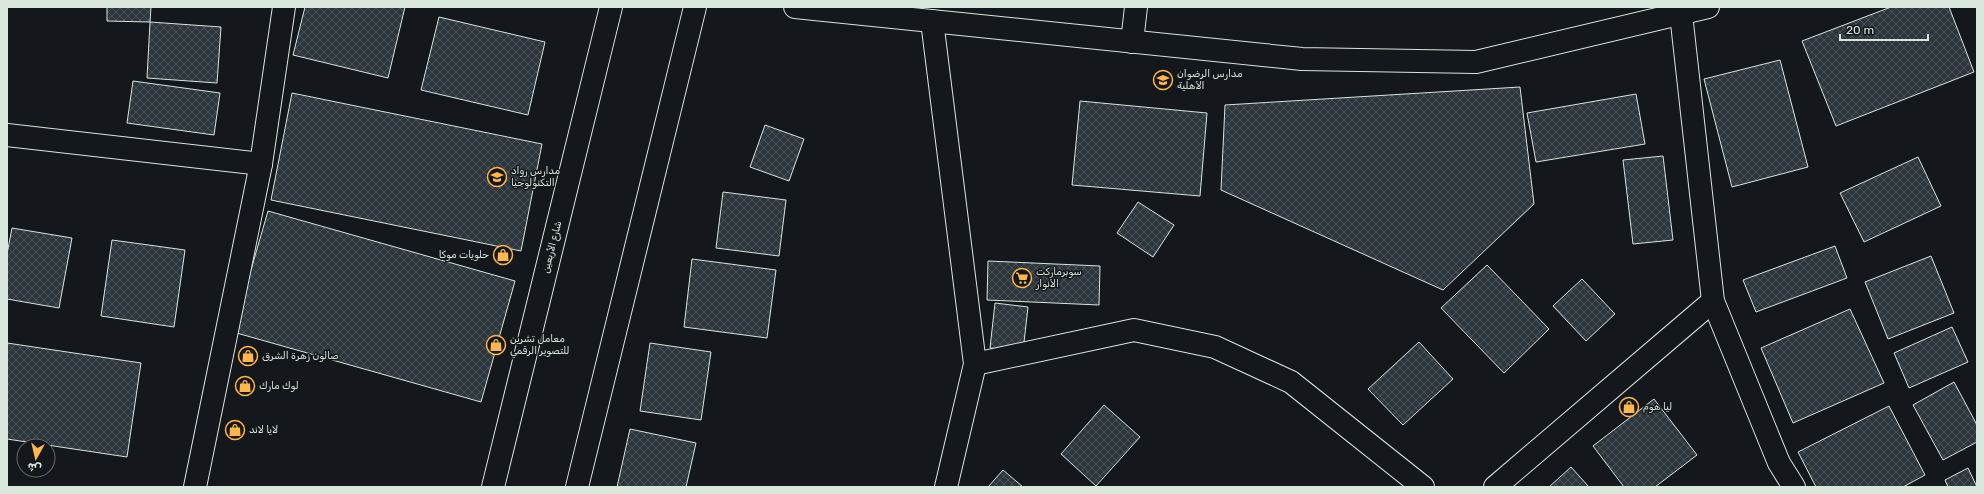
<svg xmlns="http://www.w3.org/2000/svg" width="1984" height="494" font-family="Rubik,Cairo,sans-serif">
<defs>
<pattern id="building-cross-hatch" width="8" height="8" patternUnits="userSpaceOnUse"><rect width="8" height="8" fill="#2c363c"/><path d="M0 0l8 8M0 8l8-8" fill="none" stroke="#4a5358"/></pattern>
</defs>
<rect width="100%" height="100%" fill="#14181c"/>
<g fill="url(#building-cross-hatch)" stroke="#d8e6dc">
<path d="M107 7H151L150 22 107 21Z"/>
<path d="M305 7H405L388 78 293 55Z"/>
<path d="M1891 7H1949L1974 72 1836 126 1802 41Z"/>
<path d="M439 17 545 42 528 115 421 90Z"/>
<path d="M150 22 221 27 217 83 147 78Z"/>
<path d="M1780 60 1808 167 1732 187 1704 79Z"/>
<path d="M133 81 220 93 214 135 127 123Z"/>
<path d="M1520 87 1534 204 1443 290 1221 190 1225 105Z"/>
<path d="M292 93 542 144 521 251 271 200Z"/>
<path d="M1636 94 1645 144 1536 162 1527 113Z"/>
<path d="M1080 101 1207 113 1200 196 1072 185Z"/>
<path d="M765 125 804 139 789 181 750 167Z"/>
<path d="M1663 156 1673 240 1633 244 1623 160Z"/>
<path d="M1918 157 1941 206 1864 242 1840 193Z"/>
<path d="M723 192 786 200 779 256 716 248Z"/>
<path d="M1138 202 1174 225 1153 257 1117 233Z"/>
<path d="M268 211 515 281 481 402 233 332Z"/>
<path d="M12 228 72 238 59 308 7 299V254Z"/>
<path d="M112 240 185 250 174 327 101 316Z"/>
<path d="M1835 246 1847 278 1756 312 1743 280Z"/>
<path d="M1931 256 1954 313 1888 339 1865 282Z"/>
<path d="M692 259 776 270 767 338 684 327Z"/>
<path d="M988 261 1100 266 1099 305 987 300Z"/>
<path d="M1487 265 1549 329 1504 373 1441 308Z"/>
<path d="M1582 279 1615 314 1586 341 1553 306Z"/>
<path d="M995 303 1028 307 1023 351 990 348Z"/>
<path d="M1850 309 1884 383 1793 423 1761 348Z"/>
<path d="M1952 327 1968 362 1909 388 1894 353Z"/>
<path d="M1419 342 1453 379 1403 425 1368 389Z"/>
<path d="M7 343 141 363 127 457 7 439Z"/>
<path d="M650 343 711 352 701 420 640 411Z"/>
<path d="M1954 382 1977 425V442L1943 460 1913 405Z"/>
<path d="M1654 399 1697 455 1655 487H1624L1593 446Z"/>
<path d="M1104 405 1140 437 1096 486 1061 454Z"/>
<path d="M1889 406 1925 475 1903 487H1816L1798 452Z"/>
<path d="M630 429 696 443 686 487H617Z"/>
<path d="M1571 467 1589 487H1549Z"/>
<path d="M1968 468 1977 487H1948L1945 480Z"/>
<path d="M1003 470 1023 487H988Z"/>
</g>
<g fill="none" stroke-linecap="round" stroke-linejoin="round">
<g stroke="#d8e6dc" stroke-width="24">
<g id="street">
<path d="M795 7 1302 59 1476 62 1708 7"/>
<path d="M1681 14 1713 301 1779 463 1794 487"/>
<path d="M932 21 975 364 946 487"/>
<path d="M1132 42 1136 7"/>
<path d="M7 135 261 164"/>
<path d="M975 364 1134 330 1215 347 1291 382 1423 487"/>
<path d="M195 487 261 164 284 7"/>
<path d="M1495 487 1713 301"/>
</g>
</g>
<g stroke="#d8e6dc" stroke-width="24">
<g id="secondary">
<path d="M493 487 611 7"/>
<path d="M577 487 695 7"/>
</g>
</g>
<use href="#street" stroke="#14181c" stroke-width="22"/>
<use href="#secondary" stroke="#14181c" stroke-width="22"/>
</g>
<defs>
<g id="school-ring" transform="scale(1)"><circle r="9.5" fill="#14181c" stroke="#ffb74d" stroke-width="1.5"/><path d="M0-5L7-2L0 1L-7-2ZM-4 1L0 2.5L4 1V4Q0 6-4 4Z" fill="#ffb74d"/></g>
<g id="shop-ring" transform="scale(1)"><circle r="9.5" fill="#14181c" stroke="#ffb74d" stroke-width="1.5"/><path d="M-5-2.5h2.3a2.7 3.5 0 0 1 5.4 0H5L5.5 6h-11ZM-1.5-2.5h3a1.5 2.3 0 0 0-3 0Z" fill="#ffb74d"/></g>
<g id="supermarket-ring" transform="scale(1)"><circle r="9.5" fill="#14181c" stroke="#ffb74d" stroke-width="1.5"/><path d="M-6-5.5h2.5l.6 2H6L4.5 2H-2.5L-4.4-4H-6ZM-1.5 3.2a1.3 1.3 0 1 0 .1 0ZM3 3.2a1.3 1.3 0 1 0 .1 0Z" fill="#ffb74d"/></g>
</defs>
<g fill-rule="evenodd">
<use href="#school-ring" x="1163" y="80"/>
<use href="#school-ring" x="497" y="177"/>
<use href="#shop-ring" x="503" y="255"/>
<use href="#supermarket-ring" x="1022" y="278"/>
<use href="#shop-ring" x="496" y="345"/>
<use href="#shop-ring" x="248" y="356"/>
<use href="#shop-ring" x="245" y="386"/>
<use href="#shop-ring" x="1629" y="407"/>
<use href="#shop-ring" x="235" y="430"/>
</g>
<g text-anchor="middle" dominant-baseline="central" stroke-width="3" stroke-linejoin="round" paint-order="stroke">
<g font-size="10" fill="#d8e6dc" stroke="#14181c" text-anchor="start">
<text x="1177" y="74">مدارس الرضوان<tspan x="1177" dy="12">الأهلية</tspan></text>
<text x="511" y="171">مدارس رواد<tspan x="511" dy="12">التكنولوجيا</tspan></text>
<text x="489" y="255" text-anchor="end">حلويات موكا</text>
<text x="1036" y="272">سوبرماركت<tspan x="1036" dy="12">الأنوار</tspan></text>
<text x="510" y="339">معامل تشرين<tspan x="510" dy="12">للتصوير الرقمي</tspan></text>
<text x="262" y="356">صالون زهرة الشرق</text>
<text x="259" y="386">لوك مارك</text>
<text x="1643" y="407">ليا هوم</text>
<text x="249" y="430">لايا لاند</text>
</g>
<g font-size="10" fill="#d8e6dc" stroke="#14181c">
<text transform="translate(552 247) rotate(-76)">شارع الأربعين</text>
</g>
</g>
<rect width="1984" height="494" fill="none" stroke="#d8e6dc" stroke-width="16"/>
<g transform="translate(36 458) rotate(188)"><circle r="19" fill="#14181c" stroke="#626a69"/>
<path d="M0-3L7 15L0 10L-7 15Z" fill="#ffb74d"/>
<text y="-6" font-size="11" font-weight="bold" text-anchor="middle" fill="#d8e6dc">ش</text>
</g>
<path d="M1840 34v6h88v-6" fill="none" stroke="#d8e6dc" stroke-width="2"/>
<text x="1846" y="34" font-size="12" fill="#d8e6dc" stroke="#14181c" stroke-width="3" paint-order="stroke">20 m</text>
</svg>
